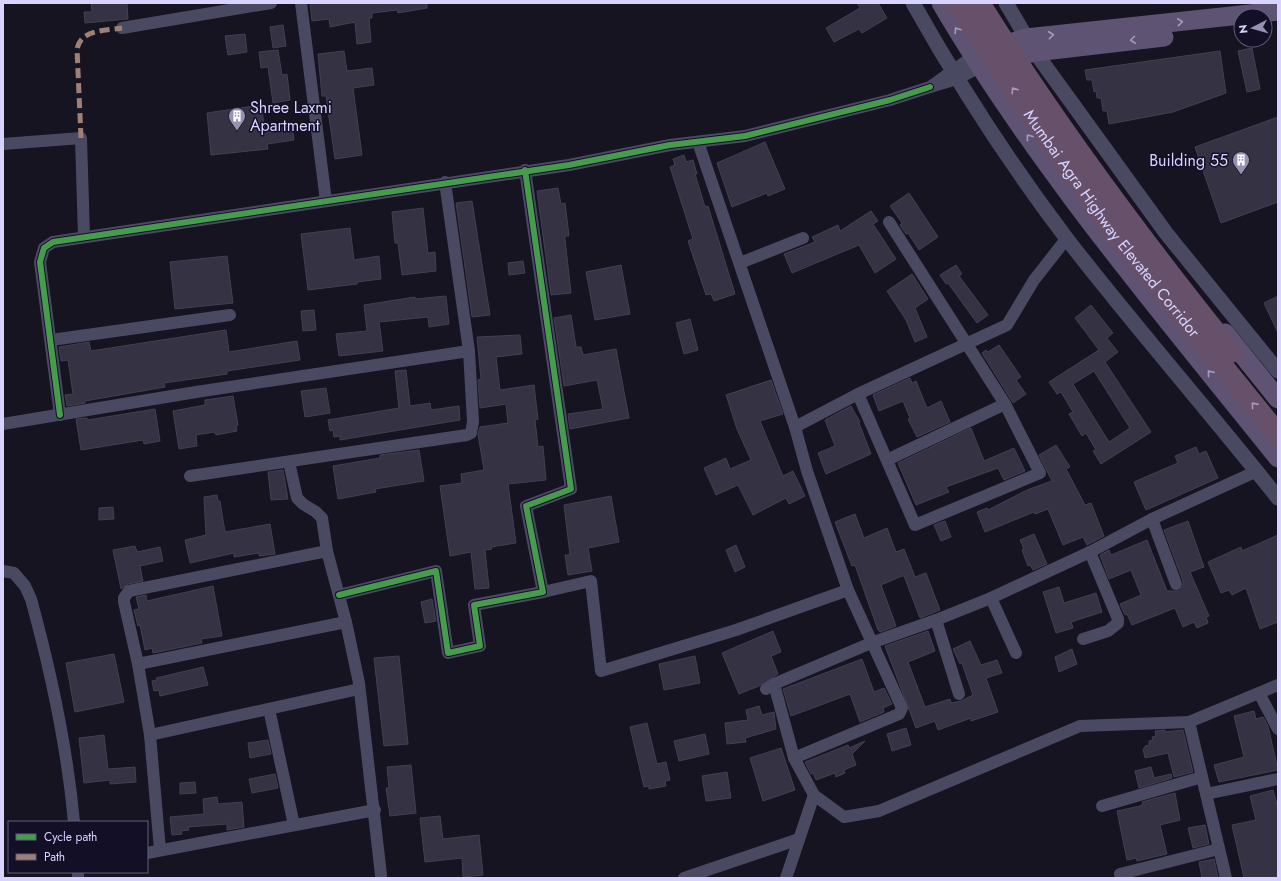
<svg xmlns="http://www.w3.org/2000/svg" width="1281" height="881" font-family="Jost,sans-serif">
<rect width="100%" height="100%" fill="#161421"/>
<g fill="#343243" stroke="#433f54" fill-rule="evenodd">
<path d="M91 3H127L128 19 85 23 84 12H92Z"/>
<path d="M310 3H427V8L398 13 397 10 372 13V18H369L371 42 357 44 355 22 330 27 329 19 312 21Z"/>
<path d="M857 3H878L887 18 862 33 859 29 834 42 826 28 860 8Z"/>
<path d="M283 25 286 46 273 48 270 27Z"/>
<path d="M245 34 247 52 228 55 225 36Z"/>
<path d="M1252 48 1260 89 1247 92 1238 51Z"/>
<path d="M278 50 282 75 287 74 290 100 273 103 268 67 261 68 259 52Z"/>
<path d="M344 51 347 71 372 68 374 85 353 88 362 155 335 159 326 96H322L318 54Z"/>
<path d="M1220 51 1226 93 1173 112 1109 124 1107 111H1103L1101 98H1097L1096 91 1094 92 1092 80H1087L1085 70Z"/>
<path d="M261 105 265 130 292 126 294 140 267 144 268 149 211 155 207 113Z"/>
<path d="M1278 117V202L1221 223 1195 147Z"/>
<path d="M765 142 785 189 768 196 767 193 732 207 717 163Z"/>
<path d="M684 155 686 162 693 160 697 174H695L705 207 708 206 735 294 714 301 711 294 706 295 688 241 693 239 670 167 675 165 673 159Z"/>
<path d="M558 188 561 204 565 203 569 236H565V239L571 293 551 295 537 191Z"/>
<path d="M909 193 938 237 919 250 908 233 906 234 900 225 902 223 890 206Z"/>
<path d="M472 201 490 315 472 317 456 203Z"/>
<path d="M423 208 428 253 435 252 436 271 402 275 398 243H395L392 212Z"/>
<path d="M871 211 878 221 873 224 896 259 875 273 859 245 792 273 784 254 815 242 812 237 838 225 840 231Z"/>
<path d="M350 228 354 260 379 256 381 279 357 282V284L308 290 301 234Z"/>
<path d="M227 256 233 303 175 309 170 262Z"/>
<path d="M523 261 525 273 509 275 508 263Z"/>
<path d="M621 265 630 314 595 320 586 272Z"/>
<path d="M956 265 962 274 959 276 988 315 977 323 948 283 946 284 940 275Z"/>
<path d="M912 274 928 299 915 308 927 337 915 342 906 320 887 291Z"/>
<path d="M446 296 449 324 429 327 428 317 379 322 383 351 339 356 336 334 367 331 364 305 415 297V299Z"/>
<path d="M1278 296V333L1264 303Z"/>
<path d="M1091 305 1113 333 1107 338 1118 352 1105 362 1151 432 1101 464 1093 451 1096 450 1086 433 1082 436 1069 414 1073 412 1061 392 1057 394 1049 382 1099 350 1075 318ZM1094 371 1130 428 1109 442 1073 384Z"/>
<path d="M314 310 316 330 303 331 301 311Z"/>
<path d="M571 315 576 347H581L583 355 616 349 629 418 570 429 568 414 603 409 597 380 564 386 554 318Z"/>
<path d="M690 319 698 350 684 354 676 323Z"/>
<path d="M226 330 229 352 297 341 300 360 227 371V374L164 383 165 387 85 401V403L67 406 65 395 73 394 68 360 61 361 59 347 89 342 91 351Z"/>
<path d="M520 335 522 354 496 357 500 390 534 385 538 419 535 420 538 447 543 446 546 480 508 484 516 543 491 547 492 549 485 550 489 588 475 589 471 552 450 556 440 486 462 483 461 474 484 470 478 434 480 427 508 423 506 404 480 408 478 380 481 379 477 337Z"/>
<path d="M999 345 1021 377 1016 380 1026 394 1013 403 982 353 986 350 988 352Z"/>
<path d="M406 370 410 406 430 403 431 410 459 406 460 420 340 440V436L334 437 333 430 330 431 328 420 399 408 395 371Z"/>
<path d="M910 378 912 383 916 381 927 408 941 401 950 422 917 437 908 419 910 418 903 401 879 411 873 395Z"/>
<path d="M771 380 783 414 760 421 783 476 793 471 805 496 789 504 786 498 753 515 738 485 716 495 704 468 726 458 730 469 751 460 737 429 726 395Z"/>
<path d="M326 388 330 413 305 417 301 391Z"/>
<path d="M233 396 238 425 236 426 237 431 216 435 214 432 196 435 197 446 179 449 173 411 205 405V400Z"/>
<path d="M851 406 860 422 859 423 871 454 826 474 818 453 835 446 825 420Z"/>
<path d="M155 409 160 441 144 444 143 440 81 450 76 419 87 418 88 420Z"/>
<path d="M971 428 984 461 1014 448 1025 471 1004 480 998 468 946 487 949 492 916 505 898 463Z"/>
<path d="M1056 445 1070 467 1066 469 1085 505 1091 503 1104 536 1087 545 1083 537 1063 545 1048 509 1035 514 1034 512 985 532 977 512 987 508 988 510 1027 490 1052 481 1039 455Z"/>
<path d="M1196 447 1199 454 1206 451 1218 478 1146 510 1134 482 1178 463 1175 456Z"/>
<path d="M419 450 424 481 375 489 376 492 338 499 333 466 380 458V455Z"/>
<path d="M283 470 288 499 271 500 268 472Z"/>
<path d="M217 495 218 501H220L225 532 270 524 275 554 259 556V553L234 557V553L190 563 185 540 206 535 204 497Z"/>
<path d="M611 496 619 542 588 548 592 571 568 575 565 555H570L564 505Z"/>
<path d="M113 507 114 519 99 520V508Z"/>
<path d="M855 514 864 538 887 528 896 552 904 549 915 577 926 573 940 610 920 618 904 576H902L881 585 896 626 880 632 878 630 855 565 852 566 835 522Z"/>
<path d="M945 521 951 537 941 541 934 525Z"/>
<path d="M1188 521 1204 567 1190 572 1209 616 1206 617 1208 623 1197 628 1194 622 1183 627 1175 608 1132 625 1127 614 1125 615 1120 604 1141 595 1131 570 1109 579 1100 555 1109 550 1111 555 1147 540 1167 591H1179L1183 586V581L1164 530Z"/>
<path d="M1034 534 1047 564 1033 570 1030 565 1028 566 1022 550 1024 549 1020 540Z"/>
<path d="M1278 535V622L1260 629 1246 588 1232 595 1229 590 1221 593 1208 562 1241 547 1242 551Z"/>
<path d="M736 545 745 567 735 572 726 550Z"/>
<path d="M135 546 137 552 160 547 163 561 140 566 143 581 128 584 121 589 113 550Z"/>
<path d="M213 586 222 636 201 639 202 643 153 653 152 648 145 650 140 625 138 626 134 610 139 609 136 597 146 595 147 601Z"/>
<path d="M1059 587 1064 603 1096 593 1102 612 1071 622 1073 628 1056 633 1043 592Z"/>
<path d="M432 599 436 621 425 623 421 602Z"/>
<path d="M773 631 781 652 771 656 778 674 759 686 739 694 722 653Z"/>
<path d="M928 631 935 651 908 662 925 707 950 699 951 703 961 701 973 695 962 663 960 664 953 649 970 641 981 665 997 660 1002 673 986 678 998 712 971 721V718L938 730 935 721 916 728 885 646Z"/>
<path d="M1072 649 1077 664 1059 672 1055 657Z"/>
<path d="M114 654 124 702 75 712 66 663Z"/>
<path d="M399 656 408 744 384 746 374 658Z"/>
<path d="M695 656 700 683 664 690 659 664Z"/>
<path d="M862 659 874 692 884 688 892 704 883 708 884 712 860 722 850 694 791 716 783 689Z"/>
<path d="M203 667 208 685 160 696 159 690 154 691 152 681 157 680 156 678Z"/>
<path d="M759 706 762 715 774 712 776 729 745 738 746 742 727 744 725 723 748 720 746 710Z"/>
<path d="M1254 711 1256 719 1263 717 1268 726 1278 770 1219 782 1214 765 1244 757 1234 716Z"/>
<path d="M647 723 657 764 666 762 670 780 665 781 666 786 649 789V786L644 787 630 727Z"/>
<path d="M906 728 911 745 892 751 887 734Z"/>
<path d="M1165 730V732L1183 730 1193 772 1174 777 1168 753 1145 758 1143 749 1145 748V746L1149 745V741L1153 740 1152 737 1156 736 1155 731Z"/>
<path d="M705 734 709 754 679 761 674 741Z"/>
<path d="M104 735 108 769 135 767 136 782 110 784V780L84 783 79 738Z"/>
<path d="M268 740 271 754 250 758 248 743Z"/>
<path d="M865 741 852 754 856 765 844 770 845 773 836 777 835 773 816 780 813 773 811 774 805 762 848 745 849 748Z"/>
<path d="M781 748 795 790 763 801 750 758Z"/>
<path d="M411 765 416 813 390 816 386 788H389L387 767Z"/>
<path d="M1151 767 1154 778 1171 774 1172 778 1139 788 1135 771Z"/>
<path d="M727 772 731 798 706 801 702 776Z"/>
<path d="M275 774 278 788 252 793 249 779Z"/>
<path d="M195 782 196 793 180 794V783Z"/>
<path d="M1273 790 1278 808V878H1244L1232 825 1256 820 1250 796Z"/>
<path d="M1175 793 1180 820 1160 825 1167 854 1137 861 1136 858 1127 860 1117 811 1140 806 1143 804 1142 802Z"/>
<path d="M217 797 218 804 242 802 244 827 227 830V824L188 827 189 830 181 831 182 834 172 835 170 817 204 814 203 799Z"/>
<path d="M440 816 443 839 479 835 483 875 463 877 462 858 425 862 420 818Z"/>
<path d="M1205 825 1209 844 1193 848 1188 828Z"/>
<path d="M1214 859 1218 878H1202L1199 862Z"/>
</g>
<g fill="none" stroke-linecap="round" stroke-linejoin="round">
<g stroke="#4a4962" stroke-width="12">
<path d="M301 3 326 201"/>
<path d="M122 28 271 3"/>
<path d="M973 56 930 87 957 79 980 67"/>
<path d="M698 142 795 427 807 471 848 590 902 708 899 714 794 758"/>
<path d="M3 144 81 138 84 237"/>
<path d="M740 263 803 238"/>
<path d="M51 340 230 315"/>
<path d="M858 394 915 525 1040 473 1005 404 889 222"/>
<path d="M60 415 40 262 44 248 53 242 569 165 670 145 745 136 890 100 930 87"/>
<path d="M3 424 196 392 469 351"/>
<path d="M795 427 858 394 1007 325 1034 280 1067 238"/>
<path d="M887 460 1005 404"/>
<path d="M289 462 297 498 303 504 316 512 322 518 327 551 346 622 359 683 381 875"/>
<path d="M190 476 467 435 471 433 473 422 469 351 445 182"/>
<path d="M1152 519 1176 584"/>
<path d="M3 571 14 573 25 586 31 599C51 672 67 746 74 822"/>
<path d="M543 592 591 581 601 671 736 630 848 590"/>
<path d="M339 595 436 571 448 653 480 646 474 605 543 592 526 506 571 489 525 170"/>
<path d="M991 598 1016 653"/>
<path d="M936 620 959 694"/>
<path d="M1083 639 1108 631 1118 623V619L1090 552"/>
<path d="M138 664 346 622"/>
<path d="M774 684 794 758 814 795 844 817 879 811 1080 726 1189 722"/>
<path d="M766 689 774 684 871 643 936 620 991 598 1090 552 1152 519 1257 471"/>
<path d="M1259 693 1278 729"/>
<path d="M269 709 294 825"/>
<path d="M150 735 138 664 124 602V598L129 591 327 551"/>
<path d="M1206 794 1278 779"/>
<path d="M1102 806 1202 777"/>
<path d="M160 850 150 735 359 689"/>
<path d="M147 853 375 810"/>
<path d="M78 872V878"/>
<path d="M1120 874 1219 849"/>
<path d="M684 878 799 839"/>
<path d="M786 878 814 795"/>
<path d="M1226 878 1189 722 1278 685"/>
</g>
<g stroke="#4a4962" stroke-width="15">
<path d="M913 3C959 85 1010 164 1067 239 1135 327 1209 411 1278 498"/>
<path d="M1006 3 1035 52 1166 233 1278 371"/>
</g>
<g stroke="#5e5373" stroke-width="19">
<path d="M941 3C1036 165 1161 312 1278 458"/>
<path d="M992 49 1026 38 1278 11"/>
<path d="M999 61 1035 52 1164 37"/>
<path d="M1225 333 1278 399"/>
</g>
<g stroke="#67516a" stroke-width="22">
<path id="s1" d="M958 3 1032 117 1113 231 1278 435"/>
<path d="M979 3C1055 125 1141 240 1231 352"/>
</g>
<path stroke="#9e8076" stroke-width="5" stroke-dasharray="10 5" stroke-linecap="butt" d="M81 138 77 49C81 29 105 31 122 28"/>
<g stroke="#130f26" stroke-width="8">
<g id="cycleway">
<path d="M60 415 40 262 44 248 53 242 569 165 670 145 745 136 890 100 930 87"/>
<path d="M339 595 436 571 448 653 480 646 474 605 543 592 526 506 571 489 525 170"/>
</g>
</g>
<use href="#cycleway" stroke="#469c4c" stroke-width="6"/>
</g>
<defs><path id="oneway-chevron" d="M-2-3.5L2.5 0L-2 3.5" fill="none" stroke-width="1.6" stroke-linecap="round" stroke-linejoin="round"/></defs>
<g stroke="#a29ac0">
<use href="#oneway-chevron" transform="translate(1180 22) rotate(-6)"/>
<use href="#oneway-chevron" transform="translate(957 30) rotate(-122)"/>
<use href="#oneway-chevron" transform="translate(1051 35) rotate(-6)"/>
<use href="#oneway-chevron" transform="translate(1133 40) rotate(173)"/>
<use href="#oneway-chevron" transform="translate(1029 137) rotate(-126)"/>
<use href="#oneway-chevron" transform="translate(1210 373) rotate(-129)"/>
</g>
<g stroke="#a699bc">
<use href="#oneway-chevron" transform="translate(1014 90) rotate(-124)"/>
<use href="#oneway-chevron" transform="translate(1254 405) rotate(-129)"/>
</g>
<defs>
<g id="building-pin" transform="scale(0.9)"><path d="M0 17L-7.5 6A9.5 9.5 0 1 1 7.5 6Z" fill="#9591b1" stroke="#130f26"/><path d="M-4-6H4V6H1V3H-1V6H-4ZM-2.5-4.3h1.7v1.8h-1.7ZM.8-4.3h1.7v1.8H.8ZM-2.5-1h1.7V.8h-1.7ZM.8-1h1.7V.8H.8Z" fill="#fff"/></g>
</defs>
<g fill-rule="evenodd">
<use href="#building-pin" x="237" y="116"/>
<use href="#building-pin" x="1241" y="160"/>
</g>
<g text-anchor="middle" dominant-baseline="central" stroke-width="3" stroke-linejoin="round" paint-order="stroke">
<g font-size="16" fill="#d9d4ff" stroke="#130f26" text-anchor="start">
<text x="250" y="107">Shree Laxmi<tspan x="250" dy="18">Apartment</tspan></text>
<text x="1228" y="160" text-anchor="end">Building 55</text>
</g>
<g font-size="16" fill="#d9d4ff" stroke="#130f26">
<text stroke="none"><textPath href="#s1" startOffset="269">Mumbai Agra Highway Elevated Corridor</textPath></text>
</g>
</g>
<rect width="1281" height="881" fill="none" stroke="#d9d4ff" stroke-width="8"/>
<rect x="8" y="821" width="140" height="52" fill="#130f26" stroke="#625e7d"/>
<rect x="16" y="834" width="20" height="6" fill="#469c4c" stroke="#625e7d"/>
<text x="44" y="841" font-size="12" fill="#d9d4ff">Cycle path</text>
<rect x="16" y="854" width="20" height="6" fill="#9e8076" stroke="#625e7d"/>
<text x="44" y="861" font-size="12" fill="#d9d4ff">Path</text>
<g transform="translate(1253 28) rotate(264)"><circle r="19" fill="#130f26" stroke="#625e7d"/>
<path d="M0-3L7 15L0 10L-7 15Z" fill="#9591b1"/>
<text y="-6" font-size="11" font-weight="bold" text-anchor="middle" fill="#d9d4ff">N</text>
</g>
</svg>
